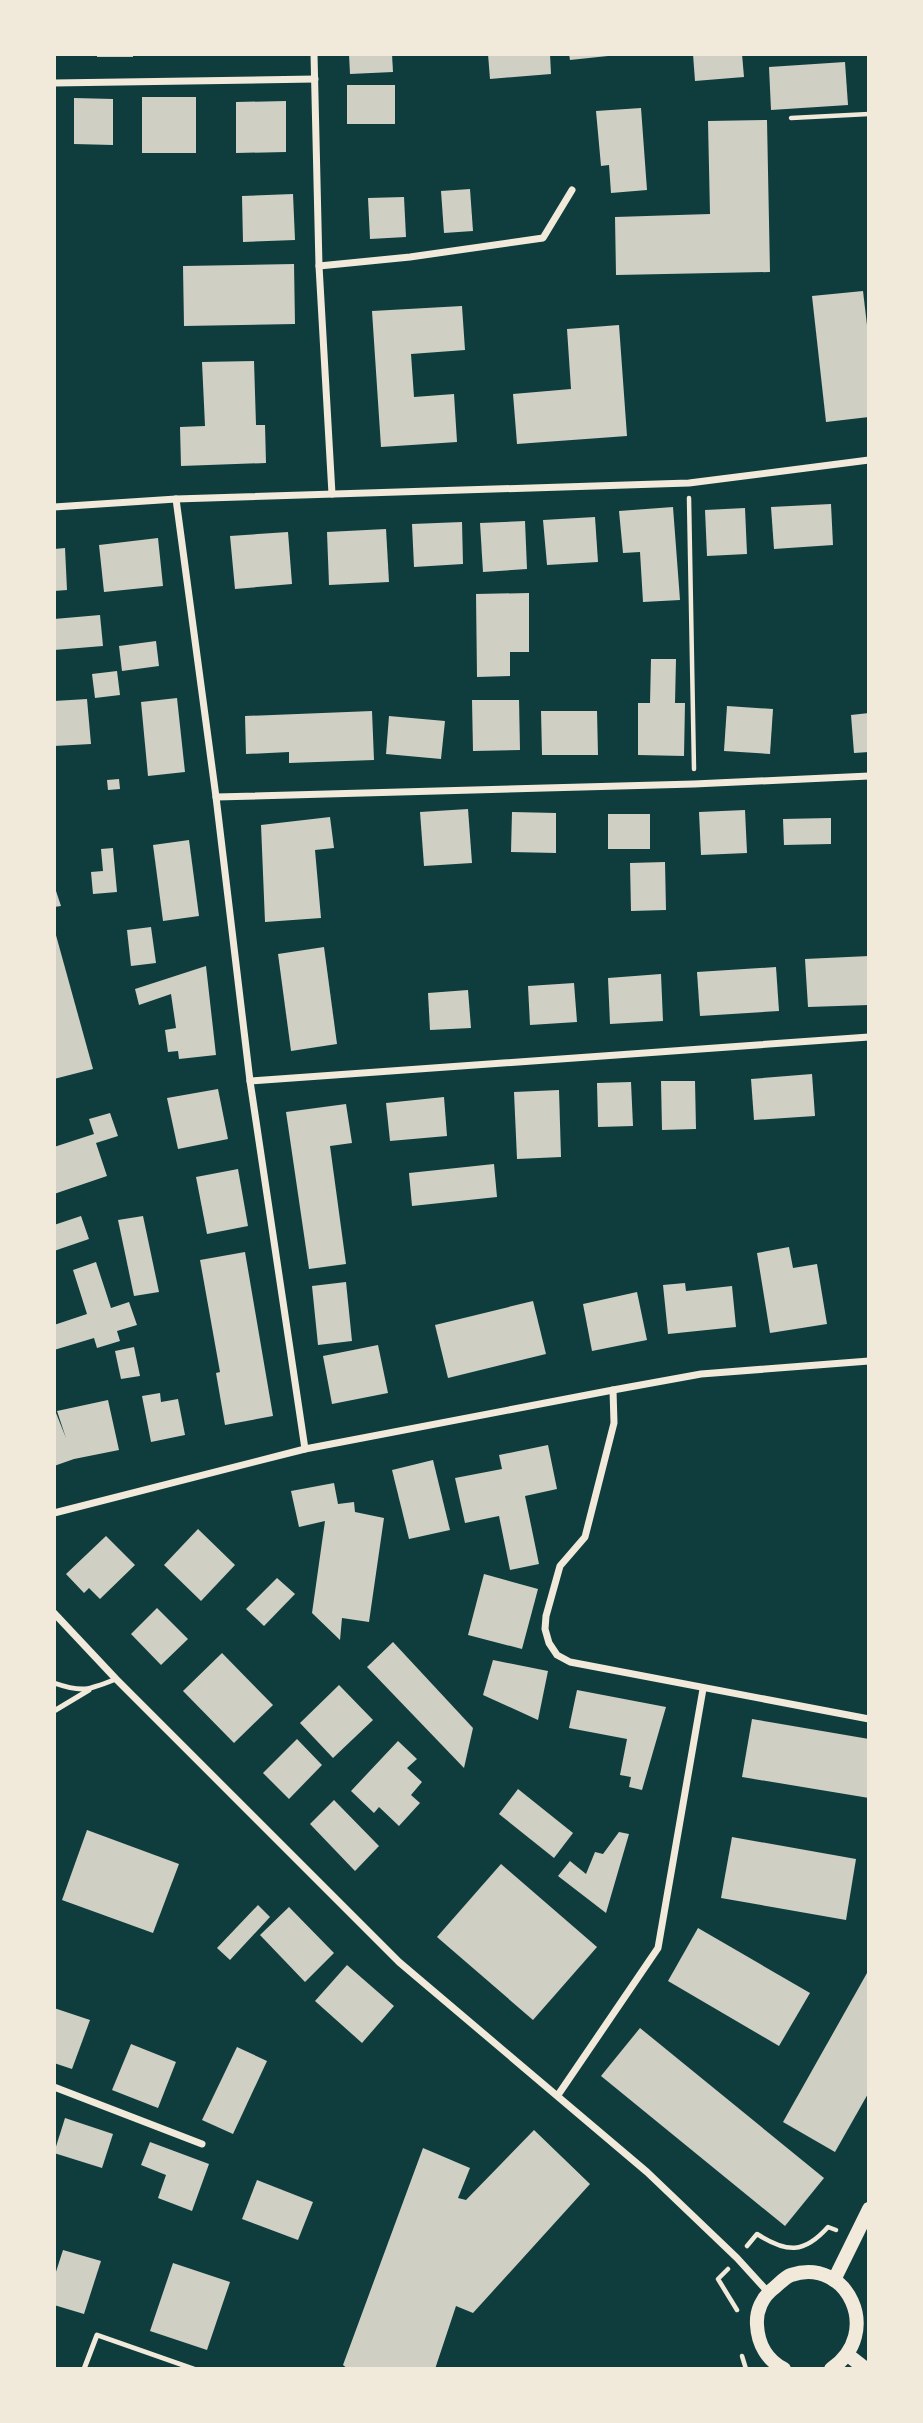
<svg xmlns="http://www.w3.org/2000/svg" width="923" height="2423" font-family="Raleway,sans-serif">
<rect width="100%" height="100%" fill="#0f3d3e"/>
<g fill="#cfcfc3">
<rect x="97" y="54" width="36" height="3"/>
<path d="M349 54H392L393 72 350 74Z"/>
<path d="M488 54H550L551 74 490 79Z"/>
<path d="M569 54H608V56L570 60Z"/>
<path d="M693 54H742L744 77 695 81Z"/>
<path d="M845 62 848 105 771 110 769 67Z"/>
<rect x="347" y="85" width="48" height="39"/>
<rect x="142" y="97" width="54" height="56"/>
<path d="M74 98 113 99V145L74 144Z"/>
<path d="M286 101V152L236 153V102Z"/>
<path d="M641 108 647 190 611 193 609 165 601 166 596 111Z"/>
<path d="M767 120 770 272 616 275 615 217 710 214 708 121Z"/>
<path d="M470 189 473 231 444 233 441 191Z"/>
<path d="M293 194 295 240 243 242 242 196Z"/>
<path d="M404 197 406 237 370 239 368 198Z"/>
<path d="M294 264 295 324 184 326 183 266Z"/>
<path d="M863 291 869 342V417L826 422 812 296Z"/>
<path d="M462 306 465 350 411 354 414 397 454 394 457 442 381 447 372 311Z"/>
<path d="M619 325 627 436 517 444 513 394 571 389 567 329Z"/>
<path d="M254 361 256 425H265L266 463 181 466 180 427 205 426 202 362Z"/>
<path d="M831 504 833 545 774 549 771 507Z"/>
<path d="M673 507 680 600 643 602 640 552 623 553 619 511Z"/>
<path d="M745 508 747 554 707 556 705 510Z"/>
<path d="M595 517 598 562 547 565 543 520Z"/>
<path d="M525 521 527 569 483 572 480 523Z"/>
<path d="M462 522 463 564 414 567 412 524Z"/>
<path d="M386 529 389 582 329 585 327 532Z"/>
<path d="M288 532 292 584 235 589 230 536Z"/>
<path d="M158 538 163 586 104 592 99 545Z"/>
<path d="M65 548 67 590 54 591V549Z"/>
<path d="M529 593V652H510V676L477 677 476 594Z"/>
<path d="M100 615 103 646 54 650V619Z"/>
<path d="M156 641 159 666 122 671 119 646Z"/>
<path d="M651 659H676L675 703H685L684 756 638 755V703H650Z"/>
<path d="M117 671 120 695 95 698 92 674Z"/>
<path d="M177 698 185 772 148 776 141 702Z"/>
<path d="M87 699 91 744 54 746V701Z"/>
<path d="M472 700H519L520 750 473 751Z"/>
<path d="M727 706 773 709 770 754 724 751Z"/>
<path d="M372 711 374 760 289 763V752L246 754 245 716Z"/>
<path d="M541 711H597L598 755H542Z"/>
<path d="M869 713V752L854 753 851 715Z"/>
<path d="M389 716 445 721 441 759 386 754Z"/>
<path d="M119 779 120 789 108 790 107 780Z"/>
<path d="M468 809 472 863 424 866 420 812Z"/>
<path d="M745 810 747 853 701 855 699 812Z"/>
<path d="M512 812 556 813V853L511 852Z"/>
<rect x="608" y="814" width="42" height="35"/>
<path d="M330 817 334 848 315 850 321 918 265 922 261 825Z"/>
<path d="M831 818V844L784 845 783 819Z"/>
<path d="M189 840 199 916 163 921 153 845Z"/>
<path d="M113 848 117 892 93 894 91 872 103 871 101 849Z"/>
<path d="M665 862 666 910 631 911 630 863Z"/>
<path d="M54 885 61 906 54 907Z"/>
<path d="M151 927 156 963 131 966 127 930Z"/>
<path d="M54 928 93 1069 54 1079Z"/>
<path d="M324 947 337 1044 291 1051 278 954Z"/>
<path d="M869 956V1005L808 1007 805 959Z"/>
<path d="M206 966 216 1055 179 1059 178 1051 168 1052 165 1030 176 1028 171 994 139 1005 135 989Z"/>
<path d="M776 967 779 1011 700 1016 697 972Z"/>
<path d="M661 974 663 1021 610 1024 608 978Z"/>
<path d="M574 983 577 1022 530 1025 528 986Z"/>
<path d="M468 990 471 1028 430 1030 428 993Z"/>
<path d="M812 1074 815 1116 754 1120 751 1079Z"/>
<path d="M661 1081H695L696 1129 662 1130Z"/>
<path d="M631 1082 633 1126 598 1127 597 1083Z"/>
<path d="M218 1089 228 1139 178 1149 167 1098Z"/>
<path d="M559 1090 561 1157 517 1159 514 1092Z"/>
<path d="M444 1097 447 1136 390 1141 386 1103Z"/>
<path d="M346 1104 352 1143 330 1146 346 1264 309 1269 286 1112Z"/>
<path d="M110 1113 118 1136 96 1143 107 1176 54 1194V1147L94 1134 89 1119Z"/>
<path d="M494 1164 497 1197 412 1206 409 1173Z"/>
<path d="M238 1169 248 1226 207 1234 196 1177Z"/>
<path d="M81 1216 89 1239 54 1251V1225Z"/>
<path d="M143 1216 159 1292 134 1296 118 1220Z"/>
<path d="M789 1247 793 1268 817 1264 827 1324 770 1333 757 1253Z"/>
<path d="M245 1252 273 1416 225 1425 216 1373 220 1372 200 1260Z"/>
<path d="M96 1262 111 1308 129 1302 137 1325 117 1331 120 1341 97 1348 94 1338 54 1350V1325L87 1314 73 1270Z"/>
<path d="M346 1282 352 1341 318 1345 312 1286Z"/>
<path d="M685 1283 686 1291 732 1286 736 1327 668 1334 663 1285Z"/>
<path d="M637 1292 647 1340 592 1351 583 1304Z"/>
<path d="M533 1301 546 1354 448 1378 435 1325Z"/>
<path d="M378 1345 388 1393 332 1404 323 1356Z"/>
<path d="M134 1347 140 1376 121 1379 115 1351Z"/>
<path d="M160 1393 161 1402 178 1399 185 1435 151 1442 142 1396Z"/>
<path d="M108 1400 119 1450 74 1459 54 1466V1408L66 1438 57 1411Z"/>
<path d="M548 1445 557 1489 525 1496 539 1564 510 1570 499 1516 465 1523 455 1478 502 1469 499 1455Z"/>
<path d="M433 1460 450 1530 409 1539 392 1470Z"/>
<path d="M334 1483 338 1504 354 1502 355 1512 384 1518 369 1622 342 1618 340 1640 312 1613 325 1521 299 1527 291 1491Z"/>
<path d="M198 1529 235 1565 201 1601 164 1565Z"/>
<path d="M106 1536 135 1565 100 1599 89 1588 84 1593 66 1574Z"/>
<path d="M484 1574 538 1589 522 1649 468 1635Z"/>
<path d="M277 1578 295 1594 264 1626 246 1609Z"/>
<path d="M157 1608 188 1639 161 1665 131 1634Z"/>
<path d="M393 1642 473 1728 464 1768 367 1667Z"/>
<path d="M222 1653 273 1705 234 1743 183 1691Z"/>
<path d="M493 1660 548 1671 538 1720 483 1695Z"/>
<path d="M339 1685 373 1720 333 1758 300 1723Z"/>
<path d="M577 1690 666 1707 642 1790 629 1787 631 1777 620 1775 627 1739 569 1728Z"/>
<path d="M752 1719 869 1739V1798L742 1777Z"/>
<path d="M297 1739 322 1765 289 1799 263 1773Z"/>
<path d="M398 1741 417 1759 407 1768 422 1782 411 1795 420 1803 399 1826 379 1807 374 1813 351 1791Z"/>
<path d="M518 1789 573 1833 554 1858 499 1814Z"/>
<path d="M334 1800 379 1846 355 1871 310 1824Z"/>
<path d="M87 1830 179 1864 153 1933 62 1900Z"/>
<path d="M619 1832 629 1834 606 1913 558 1876 570 1861 586 1874 595 1852 603 1854Z"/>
<path d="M732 1837 856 1859 846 1920 721 1898Z"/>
<path d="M501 1864 597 1947 533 2020 437 1937Z"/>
<path d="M258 1905 270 1917 230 1960 217 1948Z"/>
<path d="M289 1907 334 1953 305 1982 260 1935Z"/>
<path d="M698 1928 810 1993 779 2046 668 1981Z"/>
<path d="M347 1965 394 2006 362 2043 315 2001Z"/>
<path d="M867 1973 869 1975V2092L835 2152 783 2122Z"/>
<path d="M54 2008 90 2020 72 2069 54 2063Z"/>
<path d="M640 2028 824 2178 785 2226 601 2076Z"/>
<path d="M131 2044 176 2062 158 2108 112 2090Z"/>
<path d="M237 2047 267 2061 233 2134 202 2120Z"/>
<path d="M65 2118 113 2134 102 2168 54 2153Z"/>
<path d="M534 2130 590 2184 473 2313 456 2306 435 2369H348L343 2365 423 2148 470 2168 458 2198 466 2200Z"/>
<path d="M150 2142 209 2164 192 2211 158 2198 166 2175 141 2165Z"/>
<path d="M257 2180 313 2202 298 2240 242 2219Z"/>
<path d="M63 2250 101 2261 84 2314 54 2305V2278Z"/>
<path d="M173 2263 230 2282 207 2350 150 2331Z"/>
</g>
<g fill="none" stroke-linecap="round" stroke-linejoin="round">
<g stroke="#f1e9da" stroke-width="4.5">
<path d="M791 118 869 114"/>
<path d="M689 498 694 769"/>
<path d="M747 2246 757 2234C787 2253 804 2254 828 2227L836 2230"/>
<path d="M728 2269 718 2279 737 2310"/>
<path d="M742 2356 746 2369"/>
</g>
<g stroke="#f1e9da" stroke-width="5">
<path d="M54 1683C83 1693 89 1690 116 1679"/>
<path d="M54 1711 89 1690"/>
<path d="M84 2369 97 2335 194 2369"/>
</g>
<g stroke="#f1e9da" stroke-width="7">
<path d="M314 54 319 266 332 494"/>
<path d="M54 83 315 79"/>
<path d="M319 266 410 257 543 238 572 190"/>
<path d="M176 499 216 797 250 1081 305 1449"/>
<path d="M54 507 176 499 689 483 869 460"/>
<path d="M216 797 694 784 869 776"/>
<path d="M250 1081 869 1037"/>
<path d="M613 1390 614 1423 585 1537 560 1566 546 1616 545 1629 549 1643 557 1655 570 1662 869 1719"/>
<path d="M54 1513 305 1449 613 1390 701 1374 869 1361"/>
<path d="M54 1613 116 1679 399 1962 647 2172 737 2258 768 2292"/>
<path d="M54 2087 202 2144"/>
<path d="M558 2095 658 1948 703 1689"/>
</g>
<g stroke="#f1e9da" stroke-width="14">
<path d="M834 2280 869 2209"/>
<path d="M848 2355 866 2369"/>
<path d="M784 2369C767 2360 758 2344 757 2325 756 2311 762 2297 774 2288 779 2284 785 2277 791 2275 847 2256 884 2333 831 2369"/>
</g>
</g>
<rect width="923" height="2423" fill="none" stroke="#f1e9da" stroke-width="112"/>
</svg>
